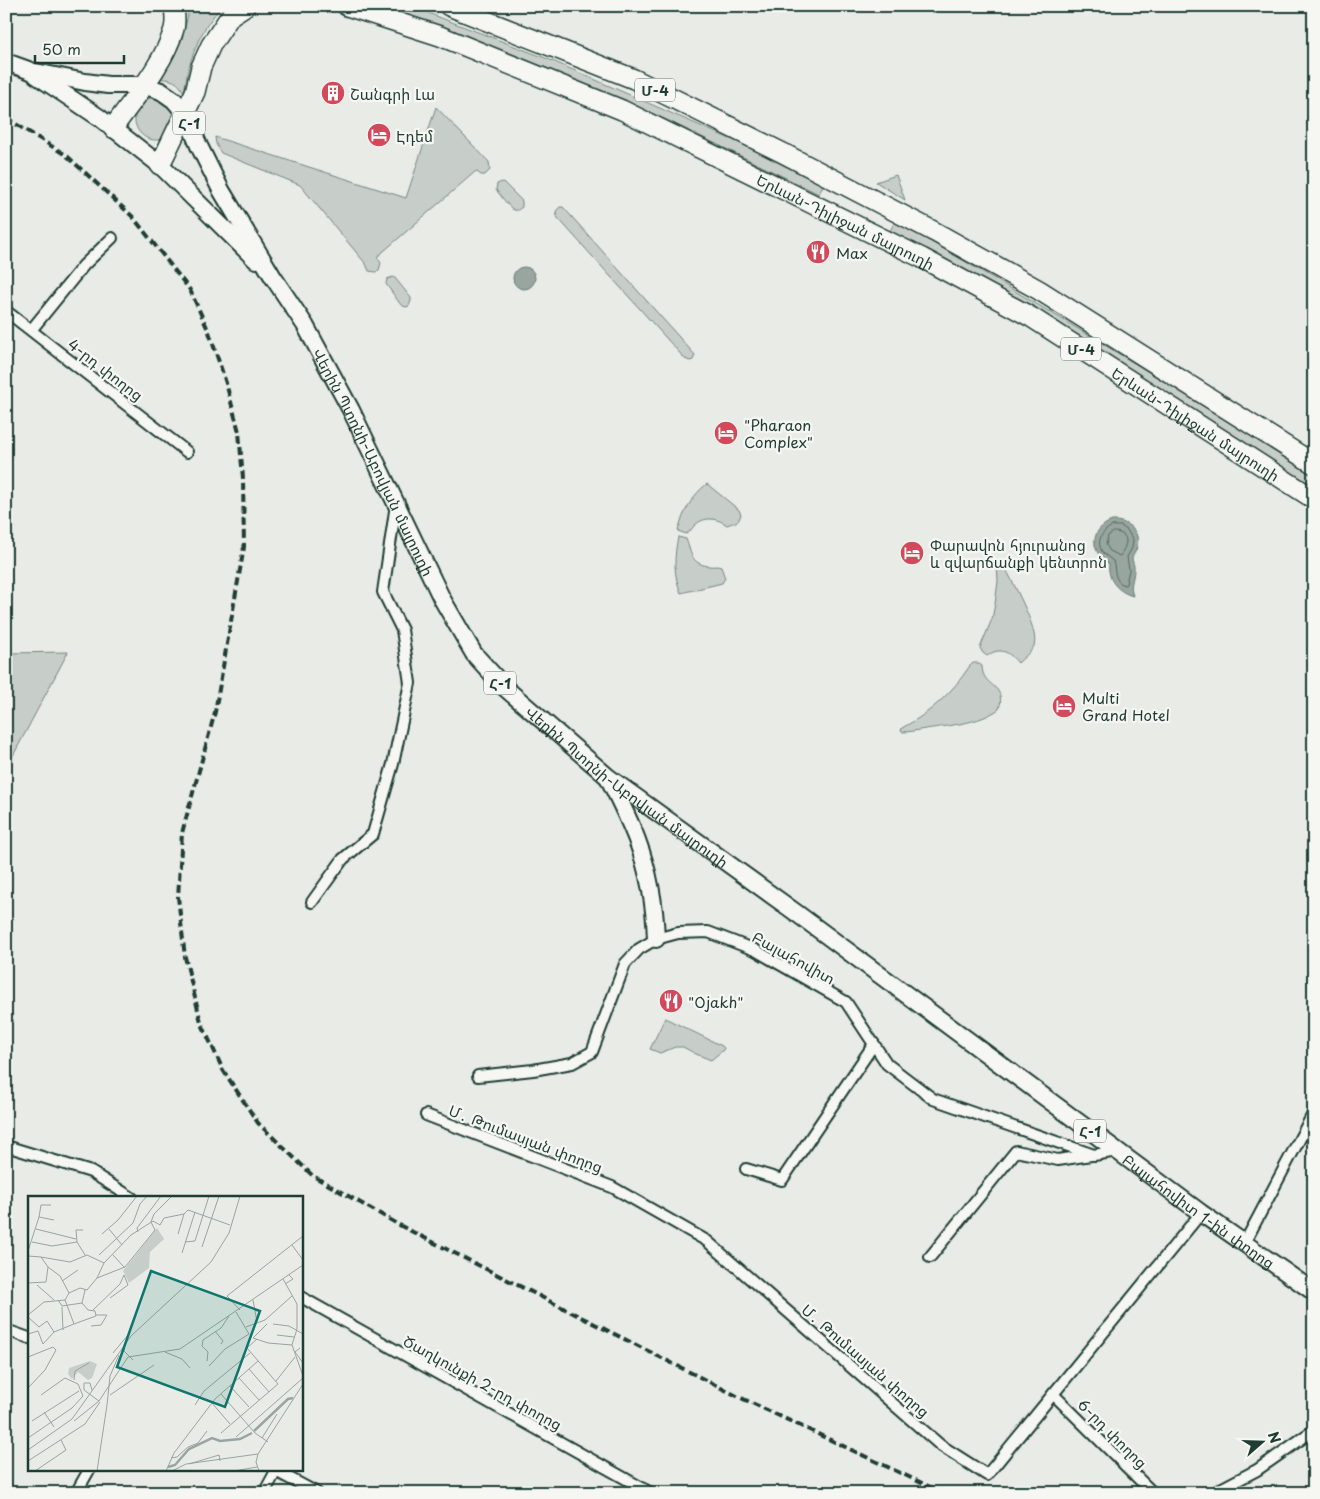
<svg xmlns="http://www.w3.org/2000/svg" width="1320" height="1499" font-family="'Playpen Sans','Noto Sans Armenian',sans-serif">
<rect width="100%" height="100%" fill="#e9ebe7"/>
<filter id="ink" filterUnits="userSpaceOnUse"><feTurbulence type="fractalNoise" baseFrequency=".02" numOctaves="2"/><feDisplacementMap in="SourceGraphic" scale="10" xChannelSelector="R" yChannelSelector="G"/><feConvolveMatrix kernelMatrix="1 2 1 2 8 2 1 2 1" color-interpolation-filters="sRGB"/></filter>
<g filter="url(#ink)">
<g fill="#c7cec9" stroke="#73867e">
<path d="M189 6H223C199 28 188 63 184 93 179 81 170 78 157 79 161 75 165 71 168 67 178 53 188 23 189 6Z"/>
<path d="M381 6H410L548 59 737 142 823 185 819 194 667 120 541 66Z"/>
<path d="M154 97H162L177 112 167 138C134 150 121 105 154 97Z"/>
<path d="M436 107 489 162 490 170 485 175H481L476 171 377 257 381 263 379 270 376 272 369 271 366 264 300 185 221 153 216 144 215 137 406 198Z"/>
<path d="M896 175 905 200 876 182Z"/>
<path d="M502 182 504 183 522 201V207C519 209 518 211 514 210 509 208 500 194 496 190L497 184Z"/>
<path d="M560 207H563L695 355 693 360 690 361 685 359 557 217 556 211Z"/>
<path d="M895 221C1037 302 1176 388 1314 476V487L995 288 890 231Z"/>
<path d="M393 277 395 278 411 298V301L409 306 406 307 401 305 386 284 387 279Z"/>
<path d="M707 484 739 510 741 515 738 521 727 525C717 518 705 516 695 525 692 528 690 532 686 534L678 531C682 514 693 494 707 484Z"/>
<path d="M678 537 686 539C691 551 690 564 709 566 714 567 716 565 721 567L725 578 722 583 681 593C673 574 674 557 678 537Z"/>
<path d="M999 561H1002C1010 578 1040 630 1034 646 1031 652 1023 658 1018 663 1009 652 1000 646 987 656L983 653 980 648 992 619 995 604 998 581 997 564Z"/>
<path d="M68 652 6 769V653Z"/>
<path d="M973 663H978L982 666C982 688 1007 683 999 709 978 724 950 725 926 729 918 730 910 732 902 732L901 731 902 728C930 713 952 693 969 667Z"/>
<path d="M665 1018 722 1046 724 1048 723 1050 711 1060 696 1054 683 1047H675L660 1053 650 1049Z"/>
</g>
<g fill="#99a6a0" stroke="#687c75">
<circle cx="524" cy="278" r="11"/>
<path d="M1112 521C1127 520 1141 531 1137 547 1136 551 1133 555 1132 558 1132 561 1135 566 1134 569 1134 580 1129 584 1133 596 1118 592 1107 580 1109 564 1090 552 1089 529 1112 521Z"/>
</g>
<g fill="none" stroke-linecap="round" stroke-linejoin="round">
<g stroke="#50675f" stroke-width="1">
<path d="M1113 526H1121L1127 530 1133 540 1132 548 1127 557 1129 570 1126 584 1124 585C1113 580 1116 571 1113 561 1110 558 1106 556 1103 553 1095 542 1102 530 1113 526Z"/>
<path d="M1114 532C1132 533 1126 547 1120 556L1110 551 1106 545 1108 536Z"/>
</g>
<g stroke="#1f3d34" stroke-width="14">
<g id="street">
<path d="M6 311 187 452"/>
<path d="M32 329 84 265 112 238"/>
<path d="M312 902 343 859 373 834 393 764 410 683 402 630 383 592 396 504"/>
<path d="M478 1076 533 1070 572 1063 592 1052 625 964 639 949 656 939 678 933 708 932 755 950 846 1002 887 1064 933 1099 1094 1155 1117 1151"/>
<path d="M426 1115 612 1187 707 1241 940 1445 987 1475 1201 1213"/>
<path d="M6 1146 91 1172 132 1198"/>
<path d="M746 1169 782 1180 874 1044"/>
<path d="M1244 1244 1314 1112"/>
<path d="M930 1257 1016 1151 1058 1160 1091 1155"/>
<path d="M301 1297 651 1493"/>
<path d="M6 1330 29 1338"/>
<path d="M1053 1394 1153 1493"/>
<path d="M274 1470 317 1493"/>
<path d="M76 1493 89 1470"/>
<path d="M264 1493 276 1471"/>
<path d="M1213 1493 1257 1470 1314 1430"/>
</g>
</g>
<g stroke="#1f3d34" stroke-width="20">
<g id="primary">
<path id="s1" d="M6 62 31 71 85 82 108 85H143L161 91 174 100 185 113 199 146 221 190 273 277 305 325 351 410 442 599 474 654 504 687 608 777 795 912 1201 1213 1314 1292"/>
<path d="M36 75 100 118 160 165 256 260"/>
<path d="M609 779C619 799 629 819 637 840 649 872 655 906 656 939"/>
</g>
</g>
<g stroke="#1f3d34" stroke-width="22">
<g id="highway">
<path id="s2" d="M347 6 440 36 622 110 922 258 1031 317 1314 499"/>
<path d="M449 6 634 79 783 153 935 232 1039 290 1314 464"/>
<path d="M113 128C134 98 164 64 174 29 176 22 175 14 174 6"/>
<path d="M160 165 195 92 201 67 211 45 231 15 245 6"/>
</g>
</g>
<use href="#street" stroke="#f6f6f2" stroke-width="10"/>
<use href="#primary" stroke="#f6f6f2" stroke-width="16"/>
<use href="#highway" stroke="#f6f6f2" stroke-width="19"/>
<path stroke="#1f3d34" stroke-width="4" stroke-dasharray="8 4" stroke-linecap="butt" d="M6 118 66 155 133 217 190 290 209 332 226 383 239 432 243 478 244 547 215 712 182 833 178 897 185 957 201 1022 223 1070 258 1123 313 1176 403 1227 737 1396 943 1493"/>
</g>
</g>
<defs>
<g id="building-disc" transform="scale(1.25)"><circle r="9.5" fill="#d1495b" stroke="#f6f6f2"/><path d="M-4-6H4V6H1V3H-1V6H-4ZM-2.5-4.3h1.7v1.8h-1.7ZM.8-4.3h1.7v1.8H.8ZM-2.5-1h1.7V.8h-1.7ZM.8-1h1.7V.8H.8Z" fill="#fff"/></g>
<g id="hotel-disc" transform="scale(1.25)"><circle r="9.5" fill="#d1495b" stroke="#f6f6f2"/><path d="M-6-4.5h1.5V1H6V5H4.5V3h-9V5H-6ZM-4 0a1.8 1.8 0 1 1 3.6 0ZM.5 0V-2.5h3Q6-2.5 6 0Z" fill="#fff"/></g>
<g id="restaurant-disc" transform="scale(1.25)"><circle r="9.5" fill="#d1495b" stroke="#f6f6f2"/><path d="M-5-6h1v4h1v-4h1v4h1v-4h1v5L-1.5 .5V6h-2V.5L-5-1ZM5-6V6H3V1.5H1.5Q1.5-4 5-6Z" fill="#fff"/></g>
</defs>
<g fill-rule="evenodd">
<use href="#building-disc" x="333" y="93"/>
<use href="#hotel-disc" x="379" y="135"/>
<use href="#restaurant-disc" x="818" y="252"/>
<use href="#hotel-disc" x="726" y="433"/>
<use href="#hotel-disc" x="912" y="553"/>
<use href="#hotel-disc" x="1064" y="706"/>
<use href="#restaurant-disc" x="671" y="1001"/>
</g>
<g text-anchor="middle" dominant-baseline="central" stroke-width="4.5" stroke-linejoin="round" paint-order="stroke">
<g fill="#f6f6f2" stroke="#60746d" stroke-width="1">
<rect x="635" y="78.5" width="40" height="23" rx="4"/>
<rect x="173" y="111.5" width="32" height="23" rx="4"/>
<rect x="1061" y="337.5" width="40" height="23" rx="4"/>
<rect x="484" y="671.5" width="32" height="23" rx="4"/>
<rect x="1074" y="1119.5" width="32" height="23" rx="4"/>
</g>
<g font-size="14" font-weight="bold" fill="#1f3d34">
<text x="655" y="90">Մ-4</text>
<text x="189" y="123">Հ-1</text>
<text x="1081" y="349">Մ-4</text>
<text x="500" y="683">Հ-1</text>
<text x="1090" y="1131">Հ-1</text>
</g>
<g font-size="15" fill="#1f3d34" stroke="#f6f6f2" text-anchor="start">
<text x="350" y="93">Շանգրի Լա</text>
<text x="396" y="135">Էդեմ</text>
<text x="836" y="252">Max</text>
<text x="744" y="424">"Pharaon<tspan x="744" dy="17">Complex"</tspan></text>
<text x="930" y="544">Փարավոն հյուրանոց<tspan x="930" dy="17">և զվարճանքի կենտրոն</tspan></text>
<text x="1082" y="697">Multi<tspan x="1082" dy="17">Grand Hotel</tspan></text>
<text x="688" y="1001">"Ojakh"</text>
</g>
<g font-size="15" fill="#1f3d34" stroke="#f6f6f2">
<text stroke="none"><textPath href="#s2" startOffset="544">Երևան-Դիլիջան մայրուղի</textPath></text>
<text transform="translate(106 369) rotate(38)">4-րդ փողոց</text>
<text stroke="none"><textPath href="#s2" startOffset="949">Երևան-Դիլիջան մայրուղի</textPath></text>
<text stroke="none"><textPath href="#s1" startOffset="589">Վերին Պտղնի-Աբովյան մայրուղի</textPath></text>
<text stroke="none"><textPath href="#s1" startOffset="1009">Վերին Պտղնի-Աբովյան մայրուղի</textPath></text>
<text transform="translate(794 957) rotate(29)">Բալահովիտ</text>
<text transform="translate(526 1138) rotate(21)">Մ․ Թումասյան փողոց</text>
<text stroke="none"><textPath href="#s1" startOffset="1721">Բալահովիտ 1-ին փողոց</textPath></text>
<text transform="translate(866 1360) rotate(41)">Մ․ Թումասյան փողոց</text>
<text transform="translate(483 1382) rotate(29)">Ծաղկունքի 2-րդ փողոց</text>
<text transform="translate(1113 1433) rotate(45)">6-րդ փողոց</text>
</g>
</g>
<g transform="translate(28 1196)">
<rect width="275" height="275" fill="#e9ebe7"/>
<path d="M129 32 136 43 122 56 121 72 101 87 95 75ZM62 165 69 168 64 182 60 184 50 176 44 183 40 178 41 172Z" fill="#c7cec9"/>
<path fill="none" stroke="#99a6a0" stroke-width="2.5" d="M226 235 260 203 265 202M140 271 147 269 161 253 184 242 192 245 212 243 224 237"/>
<path fill="none" stroke="#98a59f" stroke-width="1" d="M11 21 13 9H23M8 33 48 43M81 33 94 49M55 34H48L49 46 57 59M110 36 109 32 133 0M74 38 90 24 109 0M150 38 156 18M4 46 24 50 49 46M157 46 167 45 181 0M264 49 275 64M174 51 191 0M0 55 11 21 26 24M154 57 167 16M71 59 105 27 112 8 119 0M85 59 96 71M0 60 13 61 20 71 18 86 0 87M13 61 42 66 59 59 76 67M20 71 32 80 41 97M69 82 76 67 103 39 125 25 132 29 136 22 156 18 160 14 202 29M69 82 97 71 127 34 123 26 126 18 144 0M255 83 269 108V133L264 149 275 180M34 85 50 74M257 88 265 83 261 79M9 89 26 104M82 102 100 89 96 79M30 104 34 110 54 107M225 104 229 126M34 111 35 134M65 114 92 88 96 79M212 114 199 100 275 40M0 119 16 106 37 104 41 97 52 92 59 94 69 82M0 121 11 131 19 125 26 136M46 128 68 120 67 115 60 114 54 107 57 94M239 128 225 142 240 147 264 149M245 128 261 130 275 138M63 130 73 129 79 119H68M218 131 237 124 264 100M187 135 195 145 193 148M0 138 10 135 15 148 26 136 46 128 37 104M249 139 266 141M97 148 96 155 105 164M272 152 267 156 275 167M137 156 154 163 162 172M85 157 100 139M0 161 25 151 28 154 17 174 0 192M179 165 180 156 174 150 175 144 193 132 201 120M181 170 197 153 221 138 208 116M221 173 241 196M211 182 231 204M46 184 47 175 61 167M248 185 267 161M202 190 221 211M193 198 227 237 240 246M82 199 126 169M71 205 100 161 152 153 275 69M184 207 202 228M79 209 82 180 91 159M167 209 176 195 222 157M16 216 26 231M4 225 51 195M46 225 71 205 56 194V187H62L64 194M193 237 250 188 219 152 229 143M208 241 275 182M0 242 44 212 55 200 50 188 37 182 13 199M234 242 249 218M0 254 44 223 103 140 183 66 201 37 212 0M143 262 149 261 160 251 170 247 179 235M0 265 57 228 72 206M161 268 191 259 192 265M7 275 38 254 33 244M69 275 79 209M138 275 146 257 187 203 230 165M144 275 158 268 230 258M206 275 229 271M231 275 228 266 230 258 275 188"/>
<path fill="#0f766e" fill-opacity="0.15" stroke="#0f766e" stroke-width="2.5" d="M123 75 232 115 197 211 89 171Z"/>
<rect width="275" height="275" fill="none" stroke="#1f3d34" stroke-width="2.5"/>
</g>
<rect width="1320" height="1499" fill="none" stroke="#f6f6f2" stroke-width="25"/>
<rect x="12" y="12" width="1295" height="1474" fill="none" stroke="#1f3d34" stroke-width="2" filter="url(#ink)"/>
<g transform="translate(1262 1442) rotate(70)" stroke="#f6f6f2" stroke-width="4" paint-order="stroke">
<path d="M0-4L9 19L0 12L-9 19Z" fill="#1f3d34"/>
<text y="-8" font-size="14" font-weight="bold" text-anchor="middle" fill="#1f3d34">N</text>
</g>
<path d="M35 55v8h89v-8" fill="none" stroke="#1f3d34" stroke-width="2.5"/>
<text x="42" y="55" font-size="15" fill="#1f3d34" stroke="#f6f6f2" stroke-width="4" paint-order="stroke">50 m</text>
</svg>
